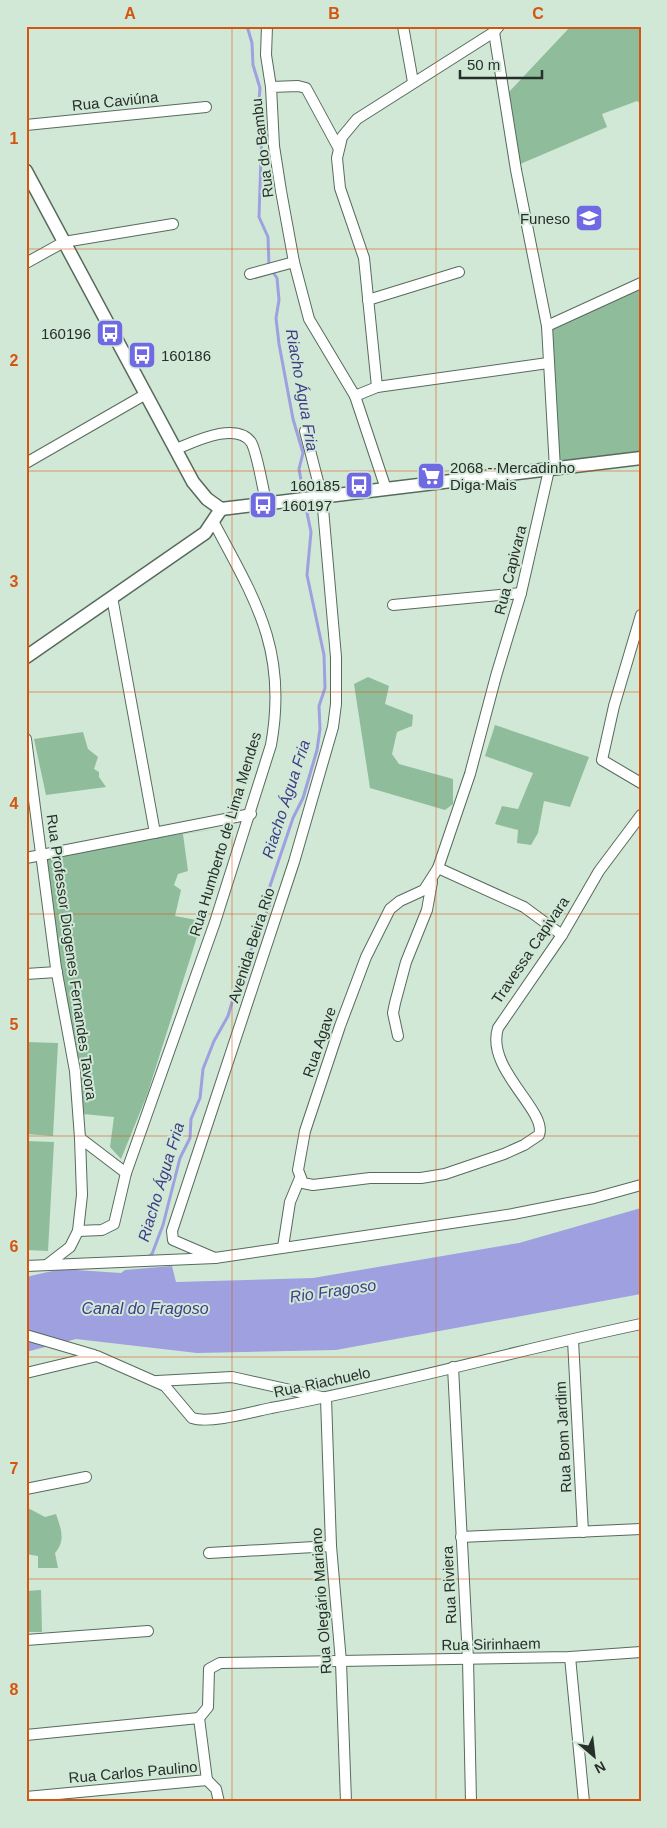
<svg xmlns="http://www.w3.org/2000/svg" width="667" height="1828" font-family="Arial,sans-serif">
<rect width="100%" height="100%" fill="#d1e8d7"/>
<g fill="#8fbd9c">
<path d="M571 26H641V104L637 101 602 114 607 127 518 165 506 95Z"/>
<path d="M641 284V454L559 465 546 331Z"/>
<path d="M368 677 389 686 385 704 413 715 412 726 397 732 392 754 399 764 453 779V804L445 810 370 788 354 684Z"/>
<path d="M495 725 589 757 570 807 544 801 538 833 531 845 517 843 518 830 495 824 502 806 518 809 533 773 485 756Z"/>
<path d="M83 732 88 749 98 757 94 769 99 772V777L106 787 46 795 34 739Z"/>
<path d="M232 827 183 834 188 871 178 874 174 885 181 890 175 916 202 921 147 1095 121 1159 110 1147 114 1117 83 1114 41 856 84 847Z"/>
<path d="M26 1042 58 1043 53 1136 26 1134Z"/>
<path d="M26 1141 54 1142 48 1251 26 1250Z"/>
<path d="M26 1507 45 1517 56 1514C61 1529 66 1540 55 1553L58 1568H38V1556L26 1554Z"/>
<path d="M41 1590 42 1632H26V1591Z"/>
</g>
<path fill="#9ea0e0" d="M641 1208V1294L336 1350 197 1353 76 1339 26 1352V1277L61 1269 121 1273 125 1270 172 1266 176 1282 313 1278 519 1243Z"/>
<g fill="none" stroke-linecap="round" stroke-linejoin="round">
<g stroke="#9ea0e0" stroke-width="3">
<path d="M247 26 252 43 253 65 260 88 258 111 262 127 259 217 268 237 269 266"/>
<path d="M272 271 277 278 279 300 276 318 279 344 293 419 303 453 299 469 304 497"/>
<path d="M147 1258 152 1254 163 1225 180 1158 190 1138 191 1119 200 1098 203 1069 214 1041 228 1016 243 965 255 942 270 904V886L293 818 303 798 317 750 320 729 319 706 325 688 324 655 307 575 311 532 305 503"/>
</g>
<g stroke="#576b5c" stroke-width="12">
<g id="minor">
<path d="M267 26 266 55 271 87"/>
<path d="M403 26 413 82"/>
<path d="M494 32 516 170 547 326 555 469"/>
<path d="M26 125 206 107"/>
<path d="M338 147 306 88 298 86 271 87 274 146 281 191 294 262 309 319 355 396 386 489"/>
<path d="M26 263 64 242 173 224"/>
<path d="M250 274 294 262"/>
<path d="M368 300 459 272"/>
<path d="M547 326 641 283"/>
<path d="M377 387 548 363"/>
<path d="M355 396 377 387 364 258 340 188 337 158 342 137 357 119 494 32 499 26"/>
<path d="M176 449C194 442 236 421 251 442 257 452 263 489 266 502"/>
<path d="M26 463 146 394"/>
<path d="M549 470 521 593 496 676 470 774 438 868 424 890 400 901 390 909 366 957 340 1026 305 1131 298 1170 303 1183 313 1185 370 1178H421L445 1174 504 1154 524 1145 539 1135C548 1111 485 1069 498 1028L562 935 599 871 641 815"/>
<path d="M112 597 155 833"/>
<path d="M393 605 521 593"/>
<path d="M641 615 614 706 602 760 641 783"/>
<path d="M26 739 56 968 75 1071 80 1138 82 1195 78 1231 70 1247 48 1264"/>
<path d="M26 858 251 814"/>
<path d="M438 868 524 907 562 935"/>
<path d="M26 974 57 972"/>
<path d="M398 1036 393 1013 395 1003 406 962 427 910 432 882"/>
<path d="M80 1138 126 1173"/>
<path d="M78 1231 102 1230 114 1224 126 1173 215 922 271 745C288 651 256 601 213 521"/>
<path d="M283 1247 290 1202 300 1178"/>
<path d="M215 1258 173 1240 172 1231 294 862 333 727 336 704V657L322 497 305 431"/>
<path d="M26 1266 215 1258 513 1214 594 1198 641 1185"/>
<path d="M26 1335 94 1355"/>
<path d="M573 1340 583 1532"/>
<path d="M453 1367 468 1659 471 1802"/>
<path d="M26 1373 97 1356 165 1386 192 1418C210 1424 252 1412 271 1408 395 1385 517 1350 641 1324"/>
<path d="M157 1381 232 1377 326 1398 331 1546 341 1662 346 1802"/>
<path d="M26 1489 86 1477"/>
<path d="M461 1537 641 1529"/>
<path d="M209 1553 331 1546"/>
<path d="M26 1640 148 1631"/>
<path d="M570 1657 584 1802"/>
<path d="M199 1718 208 1707 209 1669 220 1663 570 1657 641 1652"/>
<path d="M26 1735 199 1718 207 1780 26 1797"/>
<path d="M207 1780 216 1789 219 1802"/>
</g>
</g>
<g stroke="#576b5c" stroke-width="15">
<g id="tertiary">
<path d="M26 171 193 482 207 499 221 509"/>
<path d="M221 509 641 458"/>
<path d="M26 657 205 533 221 509"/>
</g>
</g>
<use href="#minor" stroke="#fff" stroke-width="10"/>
<use href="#tertiary" stroke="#fff" stroke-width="12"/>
</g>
<path fill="none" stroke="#d5550f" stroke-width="1" stroke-opacity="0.55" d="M232 26V1802M436 26V1802M26 249H641M26 471H641M26 692H641M26 914H641M26 1136H641M26 1357H641M26 1579H641"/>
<defs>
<g id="university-square" transform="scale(1.4375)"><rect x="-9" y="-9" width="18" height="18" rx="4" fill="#7069e4" stroke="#d1e8d7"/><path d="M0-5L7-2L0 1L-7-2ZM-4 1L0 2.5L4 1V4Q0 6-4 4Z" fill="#fff"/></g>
<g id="bus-square" transform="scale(1.4375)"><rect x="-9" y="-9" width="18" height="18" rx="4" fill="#7069e4" stroke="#d1e8d7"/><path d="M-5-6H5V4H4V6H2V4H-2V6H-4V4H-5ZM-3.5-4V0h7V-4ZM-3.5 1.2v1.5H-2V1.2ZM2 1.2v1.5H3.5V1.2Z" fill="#fff"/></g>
<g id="supermarket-square" transform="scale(1.4375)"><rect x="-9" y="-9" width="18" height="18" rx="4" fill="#7069e4" stroke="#d1e8d7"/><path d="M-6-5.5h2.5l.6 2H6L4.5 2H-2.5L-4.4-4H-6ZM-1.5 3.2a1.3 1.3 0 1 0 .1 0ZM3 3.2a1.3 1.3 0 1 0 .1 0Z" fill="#fff"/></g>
</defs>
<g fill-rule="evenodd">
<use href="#university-square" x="589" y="218"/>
<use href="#bus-square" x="110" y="333"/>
<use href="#bus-square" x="142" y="355"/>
<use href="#supermarket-square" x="431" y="476"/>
<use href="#bus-square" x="359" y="485"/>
<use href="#bus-square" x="263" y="505"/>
</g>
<g text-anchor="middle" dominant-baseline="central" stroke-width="4" stroke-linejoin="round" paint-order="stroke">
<g font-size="15" fill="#262f29" stroke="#d1e8d7">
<text transform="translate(115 101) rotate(-6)">Rua Caviúna</text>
<text transform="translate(262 148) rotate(-97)">Rua do Bambu</text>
<text transform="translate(510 570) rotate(-76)">Rua Capivara</text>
<text transform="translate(225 834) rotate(-73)">Rua Humberto de Lima Mendes</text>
<text transform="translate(251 945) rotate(-72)">Avenida Beira Rio</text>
<text transform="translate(530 950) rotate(-56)">Travessa Capivara</text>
<text transform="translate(72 957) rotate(82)">Rua Professor Diogenes Fernandes Tavora</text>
<text transform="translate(319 1042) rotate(-71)">Rua Agave</text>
<text transform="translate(322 1382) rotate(-12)">Rua Riachuelo</text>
<text transform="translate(563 1437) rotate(-93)">Rua Bom Jardim</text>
<text transform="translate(449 1585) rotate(-93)">Rua Riviera</text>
<text transform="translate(321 1601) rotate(-94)">Rua Olegário Mariano</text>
<text transform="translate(491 1644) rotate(-1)">Rua Sirinhaem</text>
<text transform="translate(133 1772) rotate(-5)">Rua Carlos Paulino</text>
</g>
<g font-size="15" fill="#262f29" stroke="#d1e8d7" text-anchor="end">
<text x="570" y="218">Funeso</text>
<text x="91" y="333">160196</text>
<text x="161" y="355" text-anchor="start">160186</text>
<text x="450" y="467" text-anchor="start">2068 - Mercadinho<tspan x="450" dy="17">Diga Mais</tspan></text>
<text x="340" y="485">160185</text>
<text x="282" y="505" text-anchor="start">160197</text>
</g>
<g font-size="16" font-style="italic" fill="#403c87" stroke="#d1e8d7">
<text transform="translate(302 390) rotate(80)">Riacho Água Fria</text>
<text transform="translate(286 799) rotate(-72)">Riacho Água Fria</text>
<text transform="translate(161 1182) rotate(-73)">Riacho Água Fria</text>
<text transform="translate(333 1291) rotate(-8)">Rio Fragoso</text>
<text x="145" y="1308">Canal do Fragoso</text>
</g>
</g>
<rect width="667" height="1828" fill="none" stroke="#d1e8d7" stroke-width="55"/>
<g transform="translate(594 1756) rotate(152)" stroke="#d1e8d7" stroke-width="4" paint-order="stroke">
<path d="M0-4L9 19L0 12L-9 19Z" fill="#262f29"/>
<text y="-8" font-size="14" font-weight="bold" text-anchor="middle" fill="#262f29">N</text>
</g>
<path d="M460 70v8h82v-8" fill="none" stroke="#262f29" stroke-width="2.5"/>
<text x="467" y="70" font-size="15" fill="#262f29" stroke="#d1e8d7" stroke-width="4" paint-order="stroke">50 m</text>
<rect x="28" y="28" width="612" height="1772" fill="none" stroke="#d5550f" stroke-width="2"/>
<g font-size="16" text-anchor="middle" font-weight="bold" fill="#d5550f">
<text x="130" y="19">A</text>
<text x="334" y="19">B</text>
<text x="538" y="19">C</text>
<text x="14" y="144">1</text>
<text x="14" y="366">2</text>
<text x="14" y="587">3</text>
<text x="14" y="809">4</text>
<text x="14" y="1030">5</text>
<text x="14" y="1252">6</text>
<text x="14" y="1474">7</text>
<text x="14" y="1695">8</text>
</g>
</svg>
